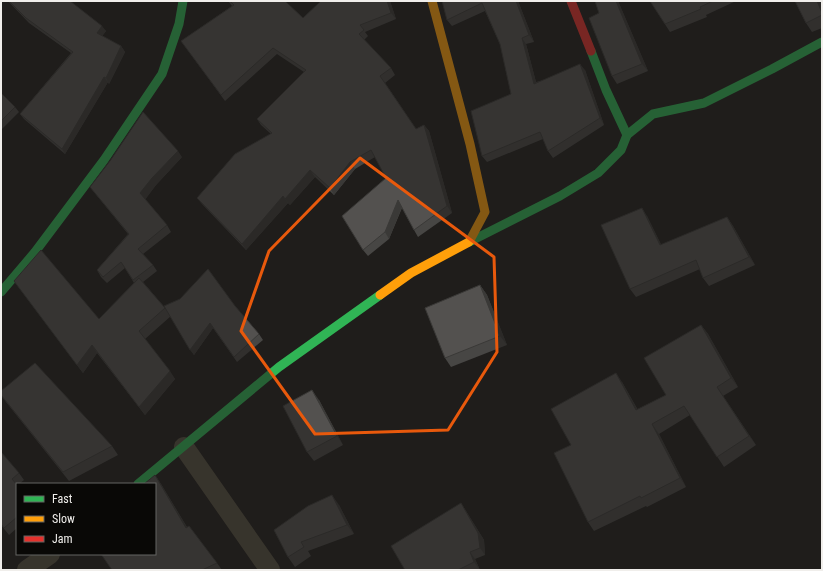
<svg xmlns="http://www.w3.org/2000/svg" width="823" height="571" font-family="'Roboto Condensed',sans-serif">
<rect width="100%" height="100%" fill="#1f1d1b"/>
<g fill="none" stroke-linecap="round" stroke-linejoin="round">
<g stroke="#565040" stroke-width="20">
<path d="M184 447 270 570"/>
<path d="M27 570 50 554"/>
</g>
<g stroke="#30b455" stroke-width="9">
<path d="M627 135 653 114 704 103 772 69 822 42"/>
<path d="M469 242 560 196 598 173 621 150 627 135 606 90 591 51"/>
<path d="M1 292 35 252 104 160 162 74 179 24 183 1"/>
<path d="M138 484 279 367 380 295"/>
</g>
<path stroke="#ff9f0a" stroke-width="9" d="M380 295 411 273 469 242 485 212 470 144 432 1"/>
<path stroke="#e5322d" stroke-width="9" d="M571 1 591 51"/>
</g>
<g fill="#474644">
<path d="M8 1H70L106 31 102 36 121 46 125 52 109 84 108 82 65 154 24 119 20 114 71 53 29 23Z"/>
<path d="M228 1H285L303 18 321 1H390L396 19 365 32 368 36 364 40 391 68 395 75 385 83 416 129 424 125 429 131 452 213 418 237 414 230 402 208 389 239 368 256 363 250 386 178 375 157 355 169 334 195 315 177 290 205 288 203 246 250 202 204 197 198 271 134 261 125 257 119 304 72 277 54 225 101 181 41 232 6Z"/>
<path d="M442 1H518L534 42 526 44 536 82 585 70 604 125 553 158 548 151 543 139 487 162 482 156 511 94 500 44 485 11 452 26 447 20Z"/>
<path d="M595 1H618L648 71 617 84 612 76 599 13Z"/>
<path d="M650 1H736L706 15 707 17 670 32Z"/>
<path d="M795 1H820L822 6V28L812 32 806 23Z"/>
<path d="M1 93 15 107 19 112 1 130Z"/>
<path d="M182 157 156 185 145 199 167 225 171 232 143 254 153 265 157 271 143 282 165 308 235 306 259 334 263 340 237 362 213 328 194 355 171 316 145 339 175 379 145 415 97 353 83 373 14 281 99 319 134 283 125 268 107 283 101 277 97 270 128 234 90 187Z"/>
<path d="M647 216 661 245 727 217 733 226 755 265 709 286 703 278 700 269 636 297 630 289Z"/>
<path d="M480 285 487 295 507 345 451 367 445 358Z"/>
<path d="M701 325 708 334 738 387 723 396 756 445 724 467 690 415 659 434 686 487 647 507 646 506 594 531 588 522 571 445 622 382 638 410 666 395Z"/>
<path d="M1 395 112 446 118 455 69 481 6 402Z"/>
<path d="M319 400 343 445 314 461 307 452Z"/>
<path d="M1 455 19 473 24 480 19 484H17V528L9 535 1 525Z"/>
<path d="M155 475 161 484 187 527 217 563 222 570H112Z"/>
<path d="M461 503 484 540 485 555 475 559 480 570H405Z"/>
<path d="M339 505 354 534 308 551 311 556 295 567 288 557 274 530Z"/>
</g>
<g fill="#3a3937">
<path d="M387 1H390L396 19 391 13Z"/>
<path d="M516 1H518L534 42 529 35Z"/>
<path d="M616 1H618L648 71 642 64Z"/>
<path d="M817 1H820L822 6V13Z"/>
<path d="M102 26 106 31 101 38 97 33Z"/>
<path d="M522 38 526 44 538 90 534 84Z"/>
<path d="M121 46 125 52 109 84 106 78Z"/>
<path d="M580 64 585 70 604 125 600 118Z"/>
<path d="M104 77 108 82 65 154 62 149Z"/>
<path d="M424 125 429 131 452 213 447 206Z"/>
<path d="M178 151 182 157 156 185 145 200 140 193 152 178Z"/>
<path d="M350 162 355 169 334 195 330 188Z"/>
<path d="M310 170 315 177 290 205 285 199Z"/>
<path d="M283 196 288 203 246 250 242 244Z"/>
<path d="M398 200 402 207 389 239 385 232Z"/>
<path d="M642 208 647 216 666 254 660 245Z"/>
<path d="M727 217 733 226 755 265 749 257Z"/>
<path d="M480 285 487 295 507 345 500 336Z"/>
<path d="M210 323 213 328 194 355 190 350Z"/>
<path d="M701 325 708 334 738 387 731 378Z"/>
<path d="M92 345 97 353 83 373 77 365Z"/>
<path d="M170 371 175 379 145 415 139 407Z"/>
<path d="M616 373 622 382 643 420 636 410Z"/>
<path d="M717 387 723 396 756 445 749 436Z"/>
<path d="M312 390 319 400 343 445 337 436Z"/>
<path d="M652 424 659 434 686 487 680 478Z"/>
<path d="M155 475 161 484 192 536 186 528Z"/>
<path d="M332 495 339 505 354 534 347 525Z"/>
<path d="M461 503 484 540 485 555 480 548Z"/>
<path d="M470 552 475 559 480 570 474 562Z"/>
</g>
<g fill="#53514f" stroke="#3a3937">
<path d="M9 1H70L102 26 97 33 121 46 106 78 104 77 62 149 20 114 73 52 26 18Z"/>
<path d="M230 1H285L303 18 321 1H387L391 13 360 25 364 30 359 34 391 68 380 76 416 129 424 125 447 206 414 230 398 200 385 232 363 250 342 216 386 178 371 150 350 162 330 188 310 170 285 199 283 196 242 244 197 198 235 154 272 133 257 119 306 70 273 48 221 95 181 41 234 5Z"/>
<path d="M442 1H516L529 35 522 38 534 84 580 64 600 118 548 151 540 132 482 156 471 111 511 94 500 44 482 3 447 20Z"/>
<path d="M595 1H616L642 64 612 76 589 18 599 13Z"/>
<path d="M650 1H713L700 7 701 9 665 24Z"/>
<path d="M795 1H817L822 13V15L806 23Z"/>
<path d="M1 93 15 107 1 121Z"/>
<path d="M143 112 178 151 152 178 140 193 167 225 138 249 153 265 133 280 121 262 103 277 97 270 129 234 90 187 110 161Z"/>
<path d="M642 208 660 245 727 217 749 257 703 278 696 260 630 289 601 225Z"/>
<path d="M41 250 99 319 139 278 165 308 139 331 170 371 139 407 92 345 77 365 14 281Z"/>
<path d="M208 269 235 306 259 334 234 357 210 323 190 350 164 306 180 299Z"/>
<path d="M480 285 500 336 445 358 425 308Z"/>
<path d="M701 325 731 378 717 387 749 436 717 457 684 406 652 424 680 478 641 498 640 496 588 522 554 453 571 445 551 409 616 373 636 410 666 395 644 358Z"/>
<path d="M35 363 112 446 63 472 1 395V391Z"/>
<path d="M312 390 337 436 307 452 283 406Z"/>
<path d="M2 453 19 473 12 479 17 485V517L4 528 1 524V455Z"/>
<path d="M155 475 186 528 189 526 217 563 202 570H203H112L101 554H155V484H144Z"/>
<path d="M332 495 347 525 301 542 304 547 288 557 274 530 308 506Z"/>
<path d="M461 503 478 533 480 548 470 552 474 562 458 570H405L391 546Z"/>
</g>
<path d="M0 0H823V571H0ZM360 158 494 257 497 352 448 430 315 434 241 331 269 251Z" fill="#1f1d1b" fill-opacity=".55" fill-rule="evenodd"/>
<path fill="none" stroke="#e8590c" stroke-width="3" stroke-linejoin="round" d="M360 158 494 257 497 352 448 430 315 434 241 331 269 251Z"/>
<rect width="823" height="571" fill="none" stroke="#f0eeeb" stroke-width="4"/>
<rect x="16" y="483" width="140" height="72" fill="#090806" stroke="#656462"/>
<rect x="24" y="496" width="20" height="6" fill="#30b455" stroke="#656462"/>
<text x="52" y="503" font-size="12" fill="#f0eeeb">Fast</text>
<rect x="24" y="516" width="20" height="6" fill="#ff9f0a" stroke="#656462"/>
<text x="52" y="523" font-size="12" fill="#f0eeeb">Slow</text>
<rect x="24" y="536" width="20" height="6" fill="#e5322d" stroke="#656462"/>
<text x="52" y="543" font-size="12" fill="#f0eeeb">Jam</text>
</svg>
